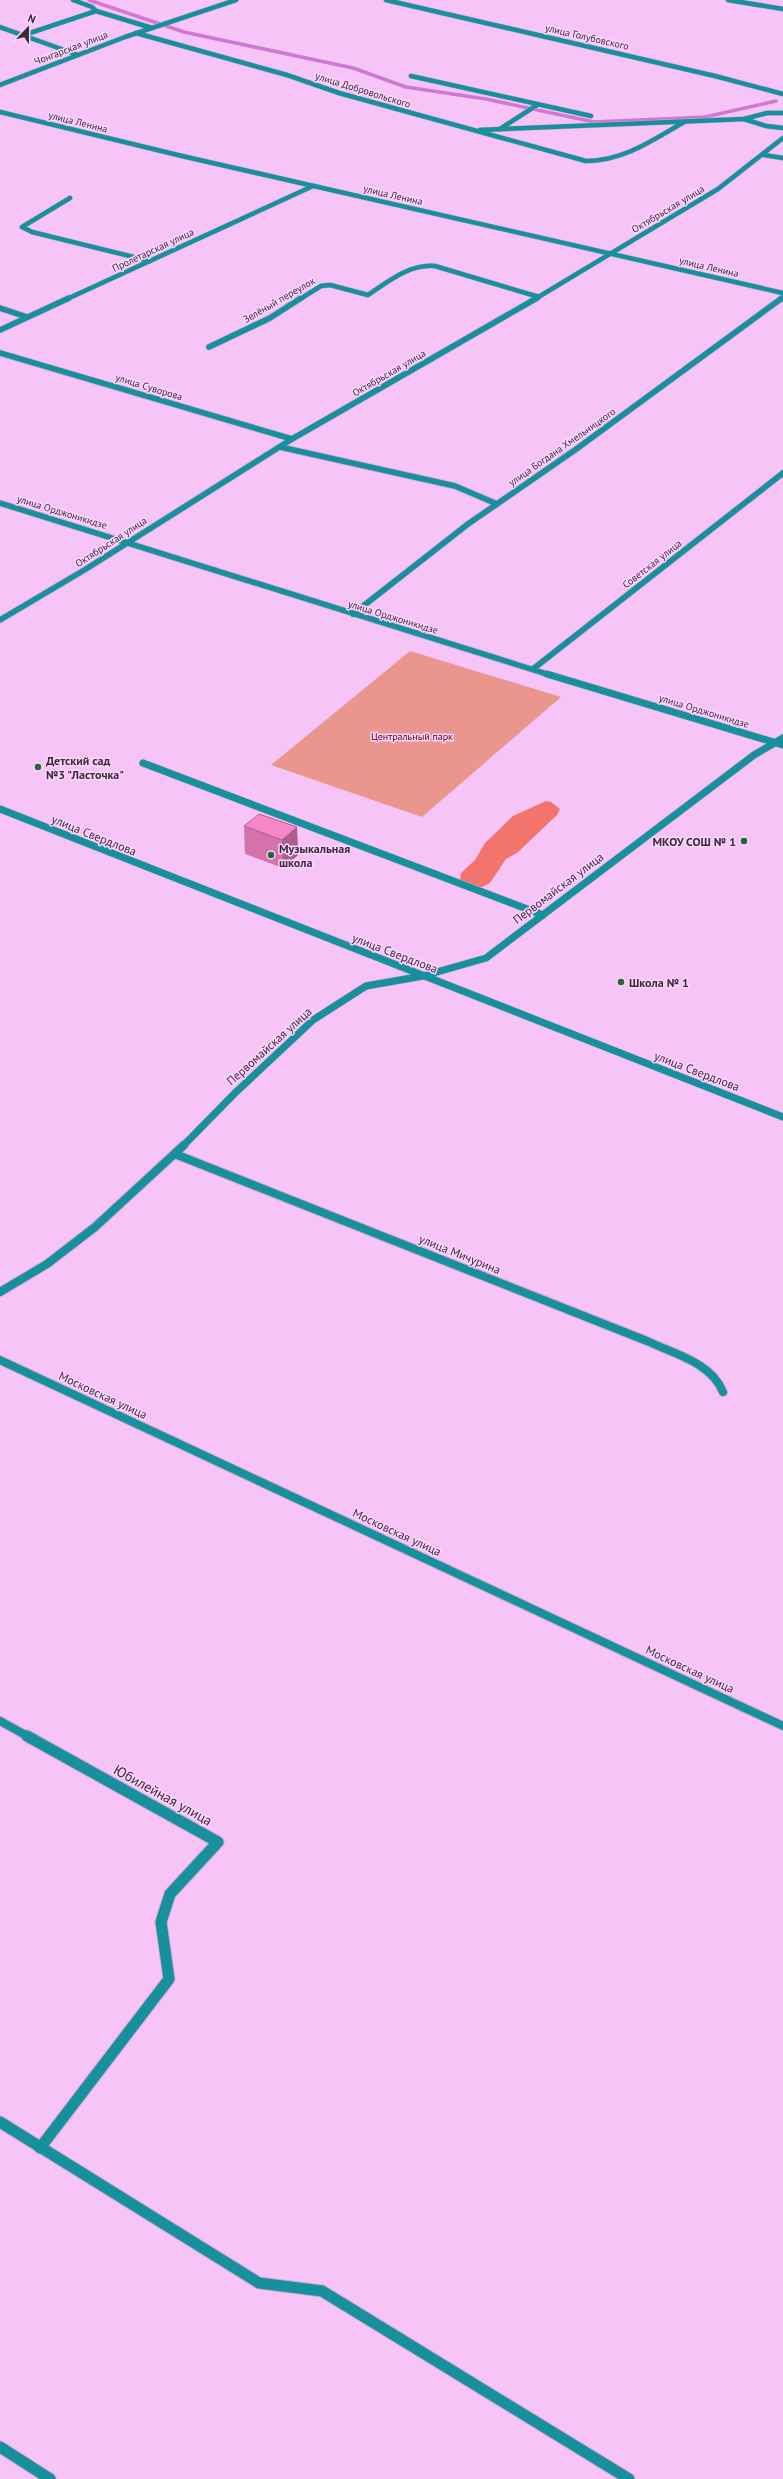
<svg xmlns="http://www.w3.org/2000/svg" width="783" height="2479" font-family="'PT Sans',sans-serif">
<rect width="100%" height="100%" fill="#f7c4f8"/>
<path fill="#ea968e" d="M410 651 561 697 422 817 271 765Z"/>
<path fill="#f3746c" d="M546 801 551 802 560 809 557 815 517 853 506 859 490 883 482 887 472 886 460 879 461 873 475 860 485 843 513 816Z"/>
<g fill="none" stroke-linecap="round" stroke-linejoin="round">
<path stroke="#cf78d2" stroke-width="3.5" d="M89 0 184 32 353 68 406 87 486 99 594 122 705 117 776 101"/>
<g stroke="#d2a5d3" stroke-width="5.5">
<g id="minor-far4">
<path d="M73 0 92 7 96 11"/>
<path d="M728 0 783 9"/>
<path d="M0 27 78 55"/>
<path d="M136 33 287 75 339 93 586 161C623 161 653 140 684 122"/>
<path d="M24 35 96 11 152 28"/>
<path d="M411 76 591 116"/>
<path d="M0 85 125 37 236 0"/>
<path d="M744 119 766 126 783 128"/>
<path d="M500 129 537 105"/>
<path d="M480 130 744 119 767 113H783"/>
<path d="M764 155 783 158"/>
<path d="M70 198 22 227 32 232 150 261"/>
<path d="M67 299 313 186"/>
<path d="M300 299 321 286 330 285 368 295C389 281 409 264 435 266L539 297"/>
<path d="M535 299 718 189 783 138"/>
<path d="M781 299 783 298"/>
</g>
</g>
<g stroke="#d2a5d3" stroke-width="7">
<g id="minor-far3">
<path d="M0 308 27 317"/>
<path d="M0 330 69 298"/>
<path d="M209 347 270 318 301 298"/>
<path d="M0 353 292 439"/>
<path d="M280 447 455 486 497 504"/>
<path d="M0 503 550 675"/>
<path d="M353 614 468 524 575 450 782 298"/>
<path d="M0 620 86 569 292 439 537 298"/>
<path d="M533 669 783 473"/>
</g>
</g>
<g stroke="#d2a5d3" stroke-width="8">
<g id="minor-far2">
<path d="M547 674 783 745"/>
<path d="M143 763 543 915"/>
<path d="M183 1146 235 1093 313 1020 366 986 423 976 486 958 754 755 783 738"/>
</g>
</g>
<g stroke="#d2a5d3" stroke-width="10">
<g id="minor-far1">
<path d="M175 1154 647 1341C674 1354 711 1362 723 1392"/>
<path d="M0 1292 47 1264 95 1227 184 1145"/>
<path d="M0 1360 783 1726"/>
<path d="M0 1721 29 1737"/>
</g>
</g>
<g stroke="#d2a5d3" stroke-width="13">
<g id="minor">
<path d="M27 1736 218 1842 170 1894 161 1922 169 1979 40 2148"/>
<path d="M0 2122 259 2283 322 2291 629 2479"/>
<path d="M0 2447 50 2479"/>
</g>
</g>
<g stroke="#d2a5d3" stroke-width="5.5">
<g id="tertiary-far1">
<path d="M386 0 715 76 783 94"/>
<path d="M0 112 182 156 783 293"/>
</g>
</g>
<g stroke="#d2a5d3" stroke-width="8">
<path id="tertiary" d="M0 809 783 1117"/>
</g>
<use href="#minor-far4" stroke="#16909c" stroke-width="4.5"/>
<use href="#minor-far3" stroke="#16909c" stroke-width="5.5"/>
<use href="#minor-far2" stroke="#16909c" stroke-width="7"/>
<use href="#minor-far1" stroke="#16909c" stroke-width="8"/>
<use href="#minor" stroke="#16909c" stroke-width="11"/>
<use href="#tertiary-far1" stroke="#16909c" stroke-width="4.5"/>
<use href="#tertiary" stroke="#16909c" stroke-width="7"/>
</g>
<path fill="#d472ab" d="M244 826 297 827 298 855 283 868 245 854Z"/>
<path fill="#ad5d8b" d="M297 827 298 855 283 868 282 840Z"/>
<path fill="#f785c7" stroke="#ad5d8b" d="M259 814 297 827 282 840 244 826Z"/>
<g fill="#27662e" stroke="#fed5ff" stroke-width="1.5">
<circle cx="38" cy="767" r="4"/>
<circle cx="744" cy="841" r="4"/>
<circle cx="271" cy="855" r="4"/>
<circle cx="621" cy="982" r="4"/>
</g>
<g text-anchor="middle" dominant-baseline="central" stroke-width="3" stroke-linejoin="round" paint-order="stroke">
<g font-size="10" fill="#3c293d" stroke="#fed5ff">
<text transform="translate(587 37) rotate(13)">улица Голубовского</text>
<text transform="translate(71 48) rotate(-21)">Чонгарская улица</text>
<text transform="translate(363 90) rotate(17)">улица Добровольского</text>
<text transform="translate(78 122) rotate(14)">улица Ленина</text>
<text transform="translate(393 195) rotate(13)">улица Ленина</text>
<text transform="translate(668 209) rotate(-31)">Октябрьская улица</text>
<text transform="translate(153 250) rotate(-25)">Пролетарская улица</text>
<text transform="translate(709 267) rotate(13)">улица Ленина</text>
<text transform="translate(279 300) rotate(-30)">Зелёный переулок</text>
<text transform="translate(389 373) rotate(-30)">Октябрьская улица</text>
<text transform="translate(149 387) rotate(17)">улица Суворова</text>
<text transform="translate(562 447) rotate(-35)">улица Богдана Хмельницкого</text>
<text transform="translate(62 512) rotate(17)">улица Орджоникидзе</text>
<text transform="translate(111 542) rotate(-33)">Октябрьская улица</text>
<text transform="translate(652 564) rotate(-38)">Советская улица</text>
<text transform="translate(393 617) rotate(17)">улица Орджоникидзе</text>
<text transform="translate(704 711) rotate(17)">улица Орджоникидзе</text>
</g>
<g font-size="10" fill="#540107" stroke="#fed5ff">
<text x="412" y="736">Центральный парк</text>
</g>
<g font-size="12" font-weight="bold" fill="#3c293d" stroke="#fed5ff" text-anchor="start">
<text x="46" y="760">Детский сад<tspan x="46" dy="14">№3 "Ласточка"</tspan></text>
<text x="736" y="841" text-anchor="end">МКОУ СОШ № 1</text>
<text x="279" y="848">Музыкальная<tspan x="279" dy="14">школа</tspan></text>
<text x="629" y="982">Школа № 1</text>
</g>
<g font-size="12" fill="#3c293d" stroke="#fed5ff">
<text transform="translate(94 835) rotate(22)">улица Свердлова</text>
<text transform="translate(558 888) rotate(-37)">Первомайская улица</text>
<text transform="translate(395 953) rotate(21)">улица Свердлова</text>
<text transform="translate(269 1046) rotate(-42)">Первомайская улица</text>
<text transform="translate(697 1071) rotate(21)">улица Свердлова</text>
<text transform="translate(460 1254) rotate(22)">улица Мичурина</text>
<text transform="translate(103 1395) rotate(25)">Московская улица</text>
<text transform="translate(397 1532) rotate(25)">Московская улица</text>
<text transform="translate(690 1669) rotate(25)">Московская улица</text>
</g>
<g font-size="14" fill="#3c293d" stroke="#fed5ff">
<text transform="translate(163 1795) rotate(29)">Юбилейная улица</text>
</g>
</g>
<g transform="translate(28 28) rotate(22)" stroke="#fed5ff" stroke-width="3" paint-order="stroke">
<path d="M0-3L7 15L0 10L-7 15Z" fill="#3c293d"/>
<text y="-6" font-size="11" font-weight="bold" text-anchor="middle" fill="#3c293d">N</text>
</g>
</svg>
